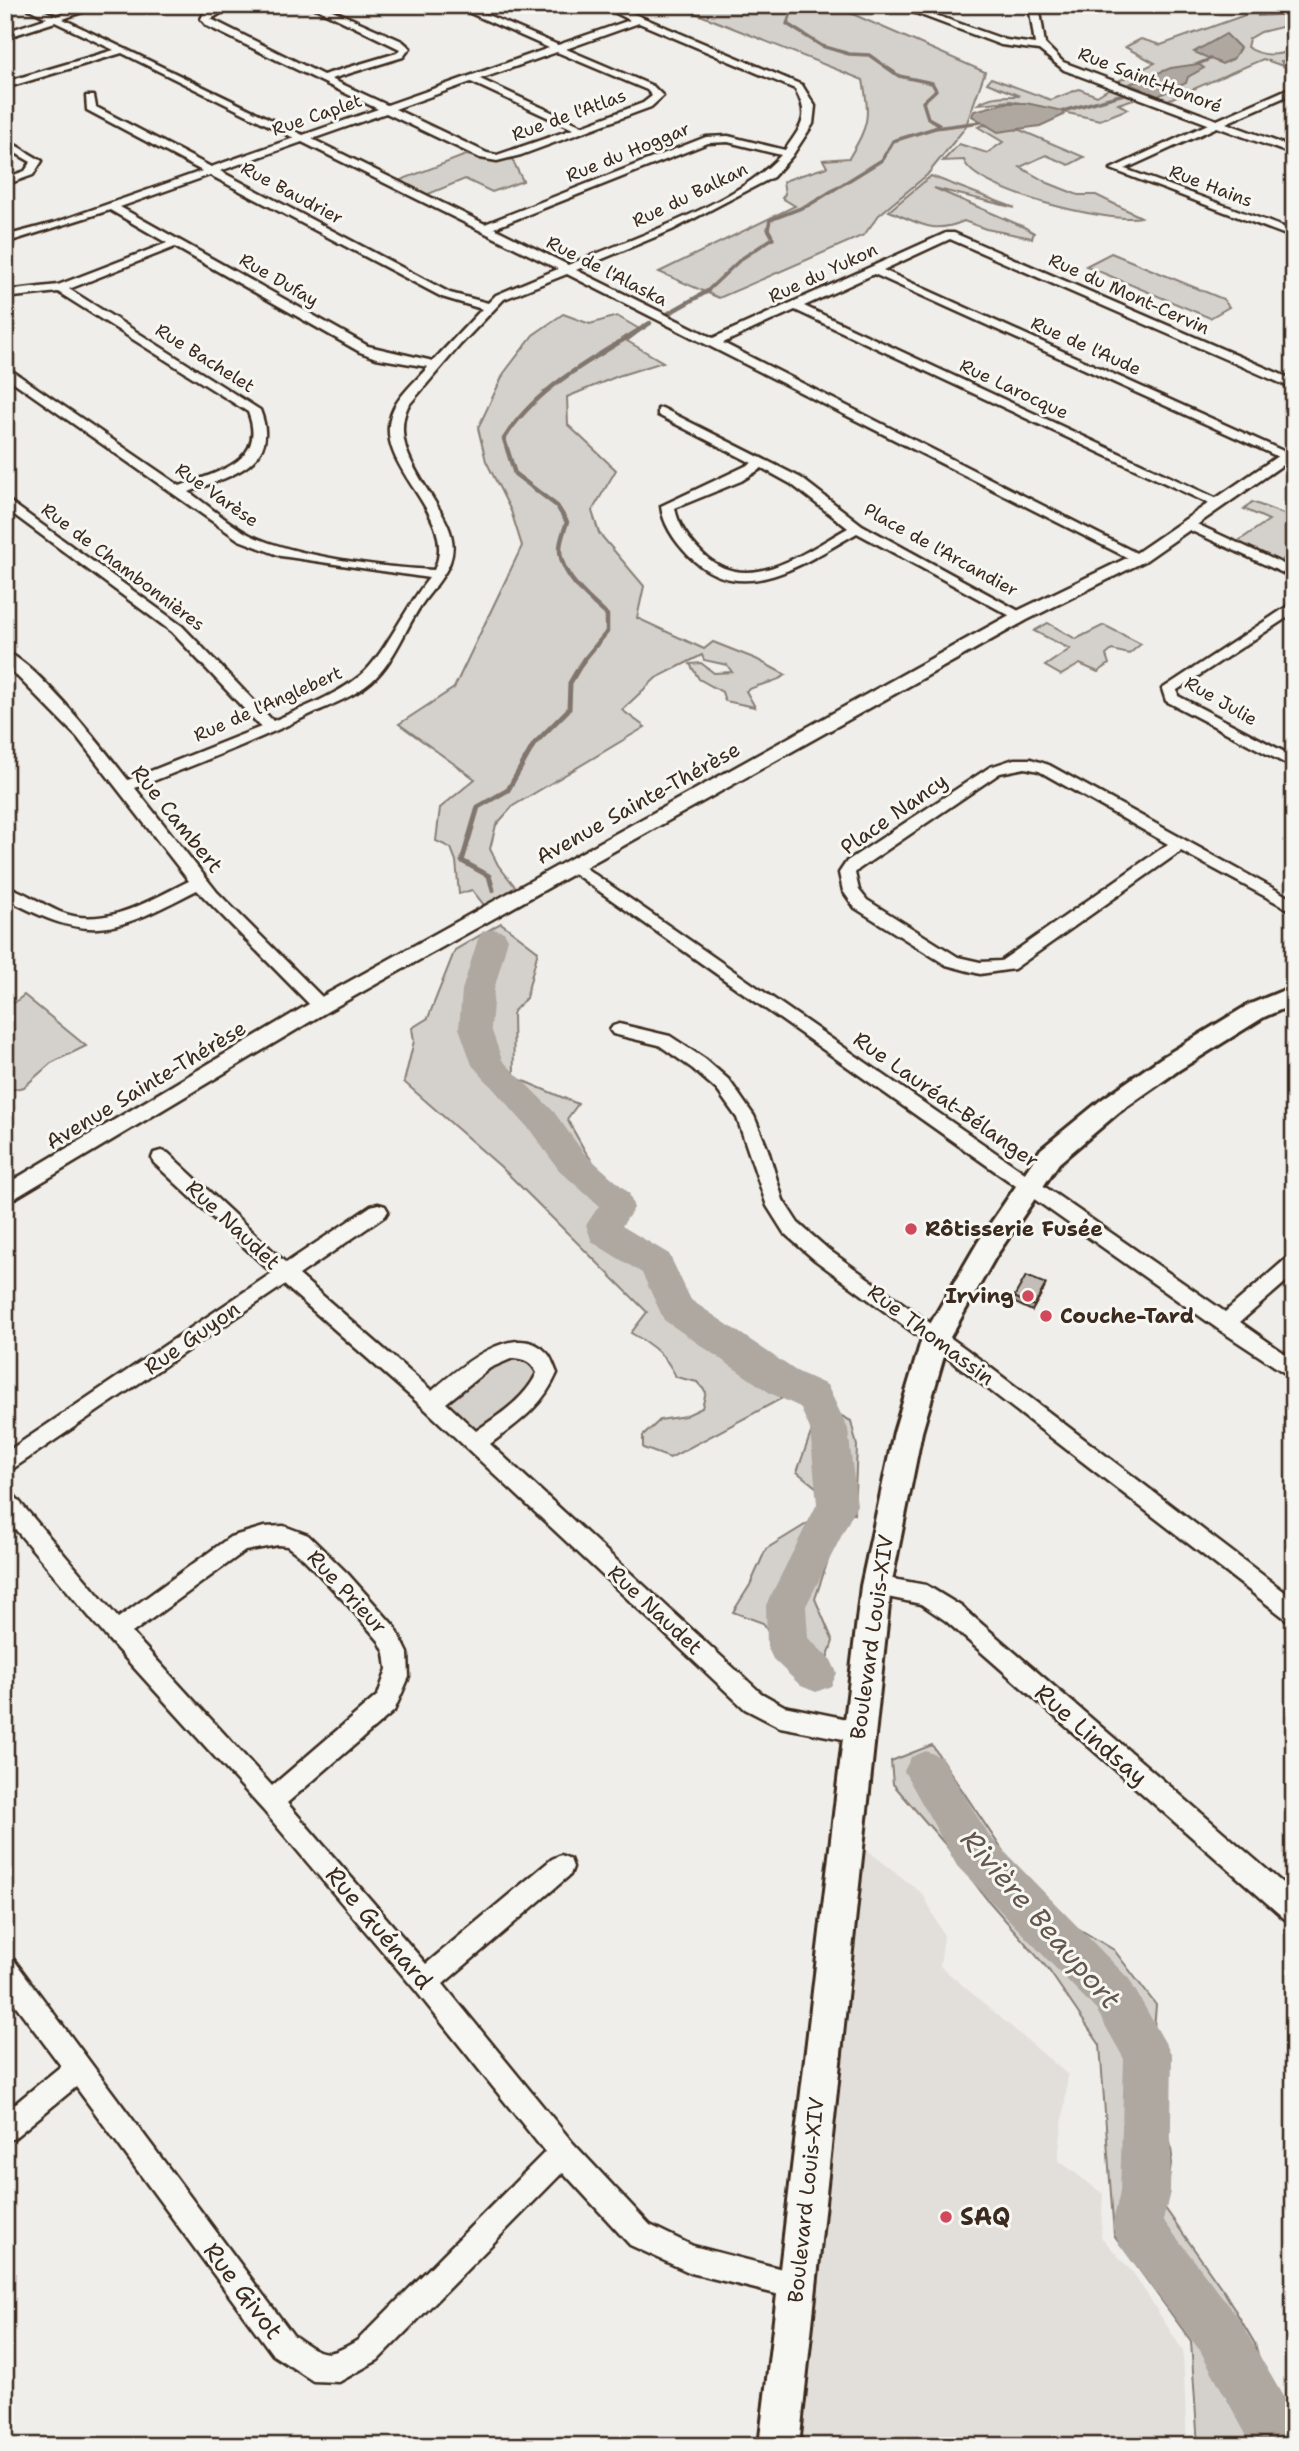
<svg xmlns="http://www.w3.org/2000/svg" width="1299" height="2451" font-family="'Shantell Sans',sans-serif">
<rect width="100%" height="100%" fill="#efeeea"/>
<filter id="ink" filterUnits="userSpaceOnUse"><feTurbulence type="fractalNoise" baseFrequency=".0143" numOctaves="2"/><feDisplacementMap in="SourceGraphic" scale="14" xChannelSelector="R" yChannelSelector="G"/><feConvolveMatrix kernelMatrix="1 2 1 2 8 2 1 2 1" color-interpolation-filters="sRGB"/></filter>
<g filter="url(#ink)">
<path fill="#e2dfdb" d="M847 1834 923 1894 944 1936 940 1966 1068 2075 1058 2160 1103 2194 1101 2237 1134 2274 1183 2351 1187 2446H779Z"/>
<g fill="#d4d1cc" stroke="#887e75" stroke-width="2">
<path d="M675 5H832L985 72 965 128 927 175 879 215 864 235 719 298 659 272 795 206 782 198 785 194 783 182C786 179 819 170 827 167L823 160 849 158C869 124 870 119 863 80Z"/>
<path d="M1273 5H1294V9L1264 13 1257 16 1294 14V24L1261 32 1249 39 1247 47C1263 57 1276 56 1294 50V61H1281L1283 66 1263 59 1168 100 1116 82 1155 63 1125 47 1141 39 1161 45Z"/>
<path d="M991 78 1051 100 1079 89 1097 96 1110 88 1137 98 1118 104 1128 109 1100 120 1011 101 978 104C990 95 1006 96 1020 96L987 83Z"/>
<path d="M983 125 1020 130 1084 157 1069 165 1046 155 1020 167 1048 183 1078 195H1096L1141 217C1110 224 973 191 964 160L943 161 959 144 987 153 1003 142 978 127Z"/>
<path d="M466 155 491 161 512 159 523 181 492 192 465 179 426 195 398 181Z"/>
<path d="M931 176 1015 208 934 188 1024 227 1034 233 1032 238 986 229 964 221C932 235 920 223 889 211Z"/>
<path d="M1111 253 1223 299 1229 307 1210 318 1086 266Z"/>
<path d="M563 314 590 324 617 316 641 330 627 341 663 362 618 376 567 397 568 425 616 470 592 511 599 533 644 586 637 618 704 649 713 642 756 659 786 675C774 684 759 683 746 691L755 707 725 701 722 692 699 679 690 664 701 663 714 673 732 672 727 665 704 660 702 655 656 678 622 710 645 727 513 806 496 825 490 849 498 865 517 889 484 905 472 890 459 894 456 861 451 848 436 841 440 808 475 779 399 724 454 688 522 546 511 511 486 461 478 428 504 373 533 335Z"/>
<path d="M1252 502 1294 518V552L1279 562 1237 542 1269 520 1244 509Z"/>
<path d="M1048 623 1076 639 1104 625 1141 644 1129 654 1112 650 1106 655 1109 664 1098 672 1080 664 1061 675 1045 666 1070 649 1034 631Z"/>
<path d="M501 923 538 951 526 998 513 1012 514 1077 578 1104 567 1119 585 1151 619 1199 621 1236 666 1260 696 1311 783 1382 788 1395 670 1458 643 1448V1436L660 1420 685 1416 702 1408 706 1392 697 1382 676 1377C666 1355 652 1345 631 1333L647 1312 500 1166 404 1082 414 1041 412 1028 428 1018 455 950Z"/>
<path d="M24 995 86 1046 51 1063 24 1087 5 1091V1004L14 1003Z"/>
<path d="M523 1350 547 1373 475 1443 432 1403 484 1361Z"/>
<path d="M821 1405 851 1421 857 1446 854 1514 822 1495 817 1488 797 1472Z"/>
<path d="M808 1523 837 1533 815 1599 833 1641 818 1685 791 1672 763 1623 733 1612 750 1585 766 1549Z"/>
<path d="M932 1745 1039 1905 1114 1950 1156 2005 1154 2029 1172 2156 1165 2208 1225 2293 1255 2344 1265 2379 1294 2435V2446H1198L1191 2341 1114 2235 1100 2045 1048 1969 986 1898 944 1843 893 1784 891 1761Z"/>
</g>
<g fill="#afa8a1" stroke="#81766d" stroke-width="2">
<path d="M1226 34 1240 48 1233 59 1222 64 1194 52Z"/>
<path d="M1198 64 1204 68 1188 77 1186 83 1158 96 1129 84 1171 68Z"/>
<path d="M1005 103H1026L1063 111 1064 115 1040 126 998 132 972 116 974 111Z"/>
</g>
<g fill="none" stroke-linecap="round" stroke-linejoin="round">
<g stroke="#81766d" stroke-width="3.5">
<path d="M1198 64 1210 59"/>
<path d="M1137 90 1140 89"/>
<path d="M1063 111 1124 94"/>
<path d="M935 128 981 122"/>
<path d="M705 293 741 259 773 238 768 229 770 220 809 205 882 160 893 141 935 128 939 124 928 118 923 102 936 90 932 83 899 76 869 55 849 54 822 46 787 24 794 5"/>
</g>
<g stroke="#81766d" stroke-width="4.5">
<path d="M669 313 708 291"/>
<path d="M583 661 607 632V615C589 599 560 575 560 549 560 540 564 531 567 522L557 506 515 474 504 439C537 385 598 357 650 323"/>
</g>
<path stroke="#81766d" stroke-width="5" d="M493 890 489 876 462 861 478 807 508 790 534 744 569 709 570 683 584 659"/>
<g fill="#afa8a1" fill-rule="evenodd">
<path d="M493 929 504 932 508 939 494 990 491 1028 502 1060 554 1112 583 1152 629 1193 634 1208 622 1226 669 1254 691 1300 796 1371 827 1385 848 1429 857 1505 806 1606 808 1638 831 1660 837 1673 831 1686 816 1692 801 1686 773 1659 767 1646 766 1605 817 1504 810 1429 800 1407 770 1393 664 1320 642 1273 592 1242 586 1225 599 1206 559 1170 530 1130 472 1065 459 1028 462 990 478 939 482 932Z"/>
<path d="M926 1751 941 1757 989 1836 1129 1979 1172 2055 1170 2192 1163 2220 1237 2316 1294 2416V2446H1247L1249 2440 1201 2352 1119 2244 1112 2226 1120 2192 1124 2059 1097 2011 957 1866 904 1771 911 1757Z"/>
</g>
<g stroke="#3b2a1e" stroke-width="5">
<g id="minor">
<path d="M21 5H33L56 16 88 5H102L63 19 303 135 378 109 207 26 201 19 204 13 222 5H234L211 19 323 75 397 53 400 49 309 5H321L402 41 410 48 403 57 331 79 387 105 549 48 452 5H464L558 45 630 20 600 5H613L802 85 815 106 813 124 792 156 773 177 672 230 576 270 713 338 946 233H954L1294 380V389L950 239 883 270 1292 455 1291 458H1281L874 274 804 306 1226 503 1219 507 1214 506 795 310 723 343 1146 558 1144 561H1134L567 274 504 299 460 345 408 406C388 449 432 489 448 526 462 559 442 577 424 601 406 626 395 661 372 681 355 696 331 705 311 714 254 742 194 765 135 788L217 892 327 1002 330 1006 327 1010H315L197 890C113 933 92 945 5 898V886C24 891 41 904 60 912 105 930 150 900 189 881L77 737 5 664V652C34 660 107 753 128 780L261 727 172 632 5 508V498L182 626 273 721C302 708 335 696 360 676 383 658 407 604 429 578L281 556 239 540 5 376V366L180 486C217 472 268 462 248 412L58 292 5 298V291L58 285 167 243 110 210 5 243V236L54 223 202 171 87 110 86 96H94L96 107 211 167 294 138 122 53 5 88V82L114 50 55 22 5 38V32L47 18ZM639 23 795 89C811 117 802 125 785 150L728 136 706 137 485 224 312 139 386 113 480 158 497 161 521 155 651 107 663 96 653 86 566 49ZM557 52 647 90 652 96 643 103 582 126 480 79ZM471 82 573 129 497 155 487 153 395 109ZM302 142 558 269 496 295 488 303 450 293 220 171ZM728 142 781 155C737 204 629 240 568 265L494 228 708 143ZM210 175 442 297 482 309 433 361 368 346 120 207ZM175 247 360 352 376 358 428 367C415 382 394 399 390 419 378 471 460 516 434 570 385 568 293 556 250 535 229 524 209 506 189 492 229 476 282 465 260 410L69 289Z"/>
<path d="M894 5H907L1006 40 1035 44 1029 5H1039L1045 44 1063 62 1217 120 1294 86V93L1226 123 1294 148V155L1217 127 1125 169 1294 231V238L1111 169 1208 124 1064 70 1039 50 1001 45Z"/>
<path d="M5 139 42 161 33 175 5 185V178L25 171 31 162 5 147Z"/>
<path d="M662 408 801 478 862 525 1028 616 1026 619H1016L857 533C805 562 743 609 690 557 677 544 663 525 661 506L752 463 658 415V409ZM762 468 791 484 848 528C804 552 747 598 702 553 690 541 678 526 675 508L741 481Z"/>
<path d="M1188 520 1294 569V578L1183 527 1181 524Z"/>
<path d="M1294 602V613L1177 690 1178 696 1294 757V768L1166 701 1162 689Z"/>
<path d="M1014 759H1031L1049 765 1294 900V912L1181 851 1014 969 980 974 946 965 855 908 843 891 839 873 847 861 990 767ZM1025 768 1039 771 1168 844 1001 961 980 962 958 957 867 900 859 890 855 873 859 869 1000 773Z"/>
<path d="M574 860 1225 1312 1287 1258 1294 1255V1275L1240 1322 1294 1360V1379L1218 1329 568 869 566 865 568 861Z"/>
<path d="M619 1024 670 1036 705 1059 729 1080 754 1116 768 1150 783 1200 798 1223 829 1250 966 1349 1294 1599V1622L1286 1619 952 1361 815 1260 784 1233 767 1206 737 1118 717 1090 693 1069 659 1045 613 1034 610 1030 613 1026Z"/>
<path d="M161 1151 168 1153 286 1263 371 1206 378 1204 385 1206 388 1211 385 1216 299 1275 432 1391C457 1369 515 1318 547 1353 552 1358 554 1367 557 1373 543 1406 518 1423 490 1444L761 1693 784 1706 867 1723 871 1731 867 1739 859 1742 780 1727 745 1709 425 1409 284 1285 5 1474V1453L272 1273 154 1163 152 1158 154 1153ZM513 1358C525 1359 532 1362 537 1373 525 1399 499 1415 476 1431L446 1403 490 1368Z"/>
<path d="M5 1492 13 1494 118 1618 230 1537 264 1527 284 1526 308 1535 348 1574 395 1627 408 1653 409 1677 394 1711 287 1803 426 1964 552 1859 561 1855 570 1859 573 1867 570 1875 443 1984 573 2143 650 2225 693 2246 806 2275 810 2285 806 2295 796 2299 691 2273 630 2245 563 2172 378 2360 339 2382 313 2381 273 2355 76 2087 14 2138 5 2142V2112L61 2066 5 1991V1956L14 1960 293 2335C322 2356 327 2359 358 2340L545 2152 416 1991 263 1810 108 1639 5 1517ZM278 1545 287 1546 304 1559 347 1604 379 1641 385 1653 387 1669 378 1695 272 1786 132 1633 245 1551Z"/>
<path d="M876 1576 926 1585 962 1607 1294 1893V1922L1285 1919 946 1621 921 1604 868 1593 865 1586 868 1579Z"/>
</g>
</g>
<g stroke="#3b2a1e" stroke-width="5">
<path id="tertiary" d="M1294 445V457L1145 561 1027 620 328 1011 5 1204V1185L314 1001 1015 612 1133 555Z"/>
</g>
<g stroke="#3b2a1e" stroke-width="6">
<path id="secondary" d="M1294 986V1004L1264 1017 1179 1070 1119 1112 1059 1163 996 1256 949 1339 922 1432 891 1586 799 2446H759L861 1586 894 1432 922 1338 978 1242 1041 1149 1101 1100 1161 1058 1248 1005Z"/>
</g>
<use href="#minor" fill="#f6f6f2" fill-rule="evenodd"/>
<use href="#tertiary" fill="#f6f6f2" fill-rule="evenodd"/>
<use href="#secondary" fill="#f6f6f2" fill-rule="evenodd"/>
</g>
<path fill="#a7a39d" stroke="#3b2a1e" stroke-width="2" d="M1044 1289 1032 1311 1013 1302 1014 1297Z"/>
<path fill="#c2bdb7" stroke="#3b2a1e" stroke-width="2" d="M1026 1276 1046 1284 1034 1306 1014 1297Z"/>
</g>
<g fill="#d1495b" stroke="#f6f6f2" stroke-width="2.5">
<circle cx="911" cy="1229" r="7"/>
<circle cx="1028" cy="1296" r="7"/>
<circle cx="1046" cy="1316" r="7"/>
<circle cx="946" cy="2217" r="7"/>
</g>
<g text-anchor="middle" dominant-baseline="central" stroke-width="6" stroke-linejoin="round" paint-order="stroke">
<g font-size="18" fill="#3b2a1e" stroke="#f6f6f2">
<text transform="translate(1150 80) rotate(21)">Rue Saint-Honoré</text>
<text transform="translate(317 115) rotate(-19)">Rue Caplet</text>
<text transform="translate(569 115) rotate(-20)">Rue de l'Atlas</text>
<text transform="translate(628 152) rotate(-22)">Rue du Hoggar</text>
<text transform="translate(1211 186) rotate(21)">Rue Hains</text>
<text transform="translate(292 193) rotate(28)">Rue Baudrier</text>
<text transform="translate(690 195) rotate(-26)">Rue du Balkan</text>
<text transform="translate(607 271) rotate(27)">Rue de l'Alaska</text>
<text transform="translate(823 273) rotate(-25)">Rue du Yukon</text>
<text transform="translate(279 280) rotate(30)">Rue Dufay</text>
<text transform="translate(1129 294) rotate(24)">Rue du Mont-Cervin</text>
<text transform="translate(1086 346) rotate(24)">Rue de l'Aude</text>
<text transform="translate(205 358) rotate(32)">Rue Bachelet</text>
<text transform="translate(1014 389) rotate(25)">Rue Larocque</text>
<text transform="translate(217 495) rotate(35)">Rue Varèse</text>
<text transform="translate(941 550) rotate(29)">Place de l'Arcandier</text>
<text transform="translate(123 567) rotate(37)">Rue de Chambonnières</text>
<text transform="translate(1221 701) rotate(30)">Rue Julie</text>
<text transform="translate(268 704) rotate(-24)">Rue de l'Anglebert</text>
</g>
<g font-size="21" fill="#3b2a1e" stroke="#f6f6f2">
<text transform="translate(638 803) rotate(-29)">Avenue Sainte-Thérèse</text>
<text transform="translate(894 814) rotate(-35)">Place Nancy</text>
<text transform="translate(177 819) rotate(51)">Rue Cambert</text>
<text transform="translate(146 1085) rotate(-31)">Avenue Sainte-Thérèse</text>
<text transform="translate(946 1100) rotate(35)">Rue Lauréat-Bélanger</text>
<text transform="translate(233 1225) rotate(43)">Rue Naudet</text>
<text transform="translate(931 1335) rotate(37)">Rue Thomassin</text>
<text transform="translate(192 1338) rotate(-35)">Rue Guyon</text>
<text transform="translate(347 1592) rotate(47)">Rue Prieur</text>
<text transform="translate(655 1610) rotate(43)">Rue Naudet</text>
<text transform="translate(872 1637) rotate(-82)">Boulevard Louis-XIV</text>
<text transform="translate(806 2200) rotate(-84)">Boulevard Louis-XIV</text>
</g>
<g font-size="21" font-weight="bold" fill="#3b2a1e" stroke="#f6f6f2" text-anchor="start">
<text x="925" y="1229">Rôtisserie Fusée</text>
<text x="1014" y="1296" text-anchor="end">Irving</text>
<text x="1060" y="1316">Couche-Tard</text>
</g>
<g font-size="24" fill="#3b2a1e" stroke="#f6f6f2">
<text transform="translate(1091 1735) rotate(41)">Rue Lindsay</text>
<text transform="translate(379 1928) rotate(50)">Rue Guénard</text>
<text transform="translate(243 2291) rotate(53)">Rue Givot</text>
</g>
<g font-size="24" font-weight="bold" fill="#3b2a1e" stroke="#f6f6f2" text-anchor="start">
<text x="960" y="2217">SAQ</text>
</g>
<g font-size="28" font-style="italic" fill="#64564c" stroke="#f6f6f2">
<text transform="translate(1041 1919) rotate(49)">Rivière Beauport</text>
</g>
</g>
<rect width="1299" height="2451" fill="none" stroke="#f6f6f2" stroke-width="28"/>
<rect x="14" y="14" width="1271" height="2423" fill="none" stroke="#3b2a1e" stroke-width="2.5" filter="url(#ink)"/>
</svg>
